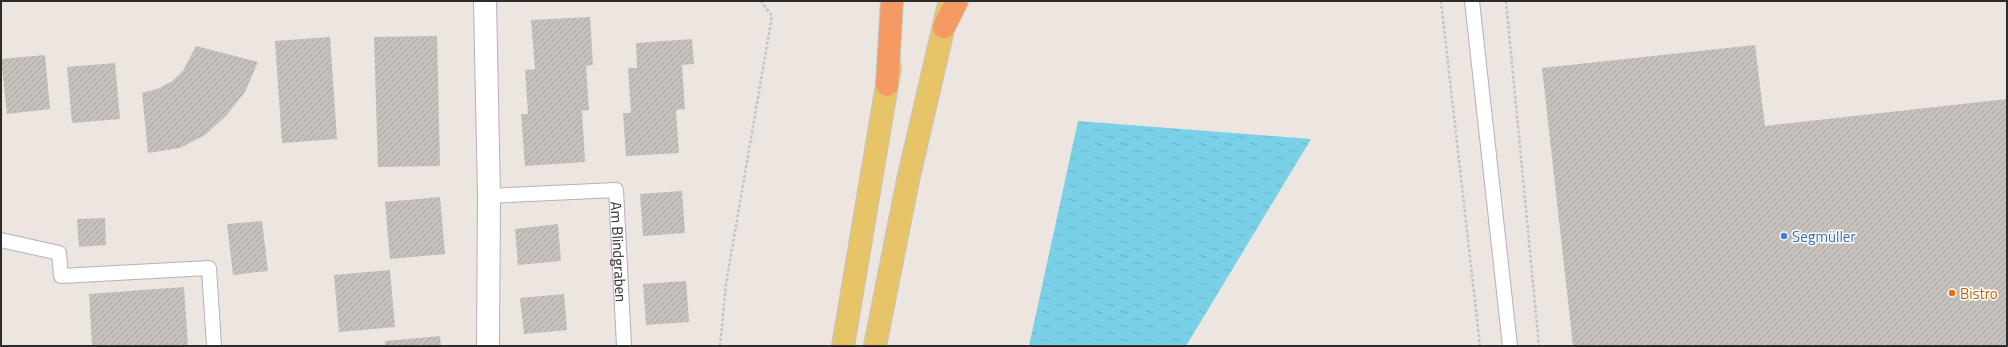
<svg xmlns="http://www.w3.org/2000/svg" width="2008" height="347" font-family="'Titillium Web',sans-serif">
<defs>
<pattern id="water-ripples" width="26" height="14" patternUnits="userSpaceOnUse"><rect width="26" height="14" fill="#7ad0e7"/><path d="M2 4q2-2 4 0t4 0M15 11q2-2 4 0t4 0" fill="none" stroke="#6ab3c6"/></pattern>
<pattern id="building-hatch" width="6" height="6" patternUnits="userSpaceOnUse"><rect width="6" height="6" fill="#c6c1bb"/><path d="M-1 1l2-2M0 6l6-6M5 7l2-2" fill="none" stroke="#aaa6a1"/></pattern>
</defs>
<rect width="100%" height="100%" fill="#ede6e0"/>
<path fill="url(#water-ripples)" d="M1078 121 1311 139 1186 346H1029Z"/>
<g fill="url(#building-hatch)">
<path d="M590 17 593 65 586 66 589 110 582 111 585 162 525 166 521 114H528L525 70 535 69 531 20Z"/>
<path d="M437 36 440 166 378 167 374 37Z"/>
<path d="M330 37 337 139 282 143 275 41Z"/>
<path d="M692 39 694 64 682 65 685 109 676 110 679 153 626 156 623 113H631L628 68H637L636 43Z"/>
<path d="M1755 45 1765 126 2007 99V346H1573L1542 68Z"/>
<path d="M196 46 258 62 245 92 226 116 205 135 180 148 148 153 142 93 157 89 171 82 183 71Z"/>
<path d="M45 55 50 109 7 114 1 59Z"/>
<path d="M115 63 120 119 72 123 67 67Z"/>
<path d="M682 191 685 233 643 236 640 194Z"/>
<path d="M440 197 445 254 390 259 385 202Z"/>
<path d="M105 218 106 245 79 247 77 219Z"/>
<path d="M262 221 268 271 233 275 227 224Z"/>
<path d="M558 224 561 261 518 265 515 229Z"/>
<path d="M390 270 395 327 339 332 334 275Z"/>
<path d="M686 281 689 322 646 325 643 284Z"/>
<path d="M184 287 188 346H92L89 294Z"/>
<path d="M564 294 567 330 524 334 520 298Z"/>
<path d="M440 336 441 346H385V341Z"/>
</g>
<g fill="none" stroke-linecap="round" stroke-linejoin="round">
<g stroke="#b0b2bb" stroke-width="16">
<g id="lane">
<path d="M1472 1 1510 346"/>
<path id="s1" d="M489 196 616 190 624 346"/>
<path d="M1 240 59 253 61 276 209 268 214 346"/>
</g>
</g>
<g stroke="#b0b2bb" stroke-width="24">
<path id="street" d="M485 1 489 196 488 346"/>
</g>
<g stroke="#c4c4c4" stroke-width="24">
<g id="primary">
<path d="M843 346 890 67"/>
<path d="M875 346 908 180 948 8"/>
</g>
</g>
<g stroke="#c4c4c4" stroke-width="24">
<g id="highway">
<path d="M944 27 957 1"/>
<path d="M887 85 892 1"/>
</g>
</g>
<g stroke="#c4c4c4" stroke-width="2.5" stroke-dasharray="3 2" stroke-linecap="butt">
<path d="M1441 1 1480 346"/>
<path d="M1506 1 1539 346"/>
<path d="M720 346 726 284 772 16 761 1"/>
</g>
<use href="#lane" stroke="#fff" stroke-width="14"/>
<use href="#street" stroke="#fff" stroke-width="22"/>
<use href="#primary" stroke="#e8c469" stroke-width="22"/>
<use href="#highway" stroke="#f49a63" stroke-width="22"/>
</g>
<circle fill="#3f7fe0" stroke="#fff" stroke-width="1.5" cx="1784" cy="236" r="4"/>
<circle fill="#e8710a" stroke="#fff" stroke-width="1.5" cx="1952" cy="293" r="4"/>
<g text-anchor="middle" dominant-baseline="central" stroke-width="3" stroke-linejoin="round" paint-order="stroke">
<g font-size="15" fill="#366cbe" stroke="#fff" text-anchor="start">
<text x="1792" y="236">Segmüller</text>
</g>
<g font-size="15" fill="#2c2c2c" stroke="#fff">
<text stroke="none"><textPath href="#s1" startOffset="189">Am Blindgraben</textPath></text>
</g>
<g font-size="15" fill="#c56008" stroke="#fff" text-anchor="start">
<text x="1960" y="293">Bistro</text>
</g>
</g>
<rect width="2008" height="347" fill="none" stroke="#2c2c2c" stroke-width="4"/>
</svg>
